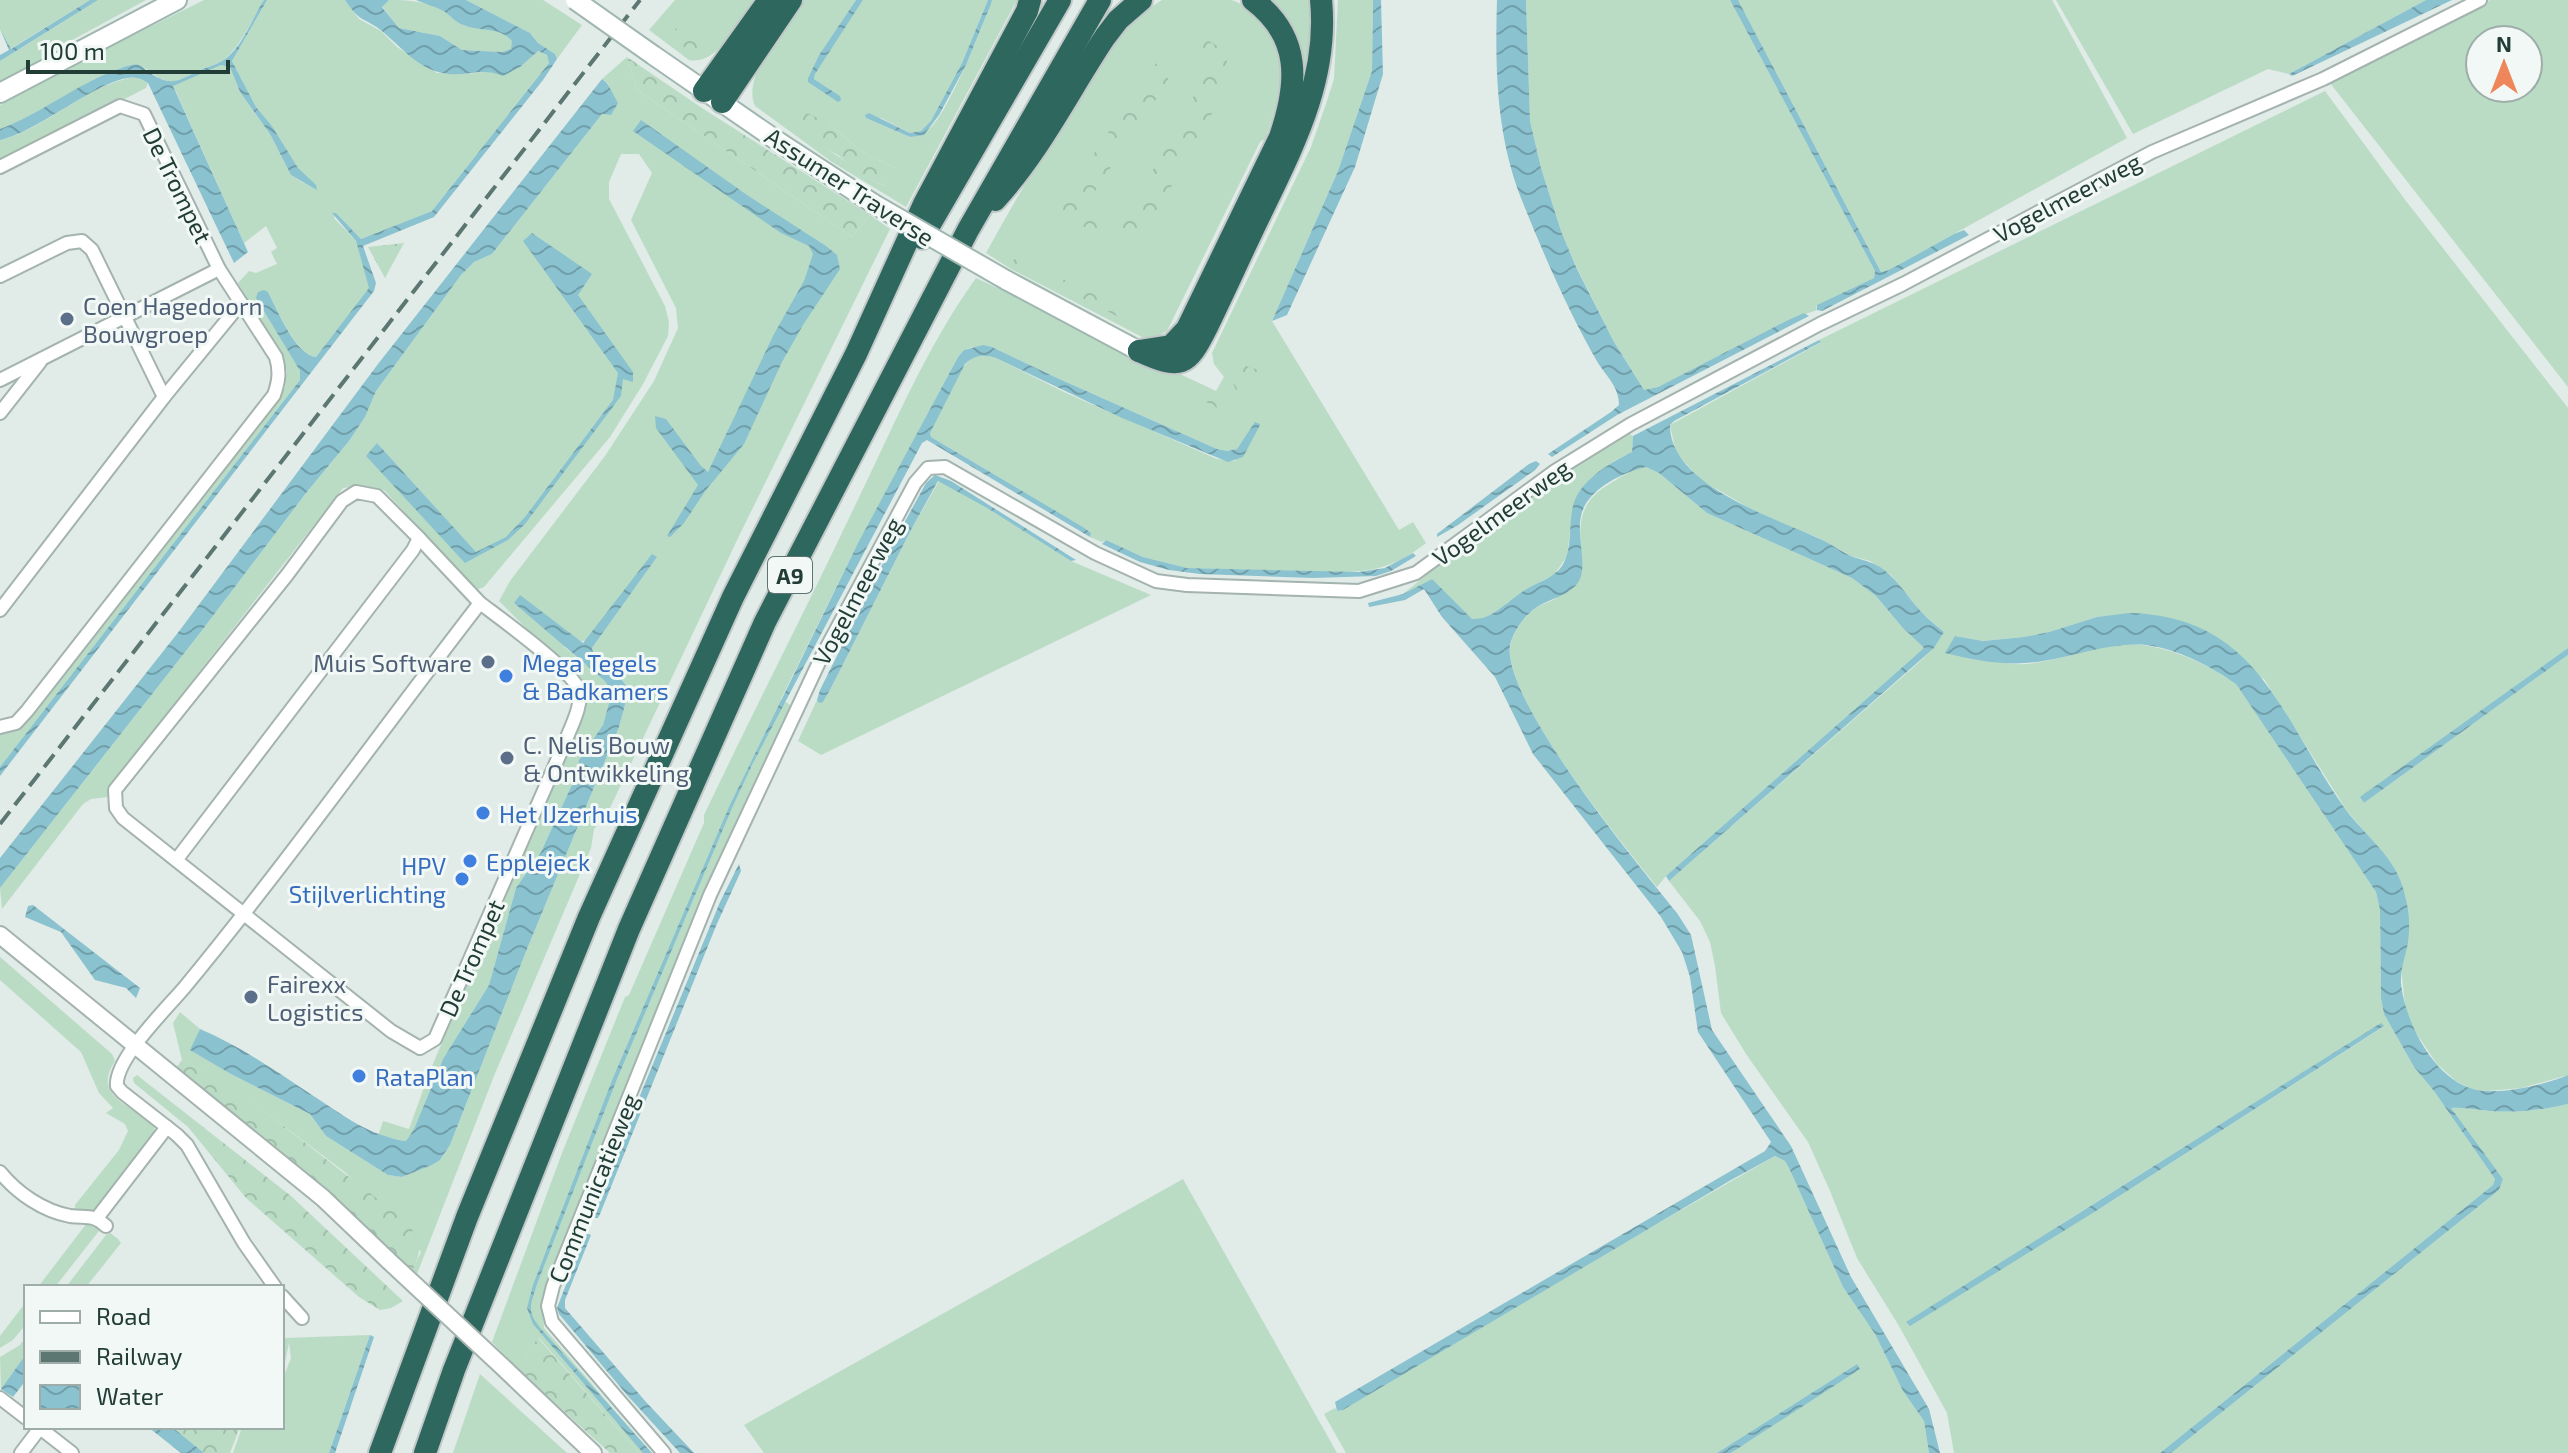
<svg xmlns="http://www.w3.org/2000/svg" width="2568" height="1453" font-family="'Exo 2',sans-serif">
<defs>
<pattern id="forest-crowns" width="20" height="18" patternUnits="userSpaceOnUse" patternTransform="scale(2)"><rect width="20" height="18" fill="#badcc5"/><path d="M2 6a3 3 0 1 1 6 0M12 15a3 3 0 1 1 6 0" fill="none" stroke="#a0beaa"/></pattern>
<pattern id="water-waves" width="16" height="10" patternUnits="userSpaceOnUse" patternTransform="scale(2)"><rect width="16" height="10" fill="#8ac2d0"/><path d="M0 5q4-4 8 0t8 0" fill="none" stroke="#709faa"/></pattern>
</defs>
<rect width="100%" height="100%" fill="#e1ebe7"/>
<g fill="#badcc5" fill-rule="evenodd">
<path d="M0 0H90L10 49 0 29Z"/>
<path d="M98 0H146L52 51 50 58 0 85V61Z"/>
<path d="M204 0H264C253 18 242 44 226 58 219 65 207 66 198 71 189 75 178 83 169 81 153 79 147 62 130 65 83 80 46 113 0 129V105L113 45Z"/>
<path d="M267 0H345L359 19 381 31 397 47 437 73 468 74 520 67 537 51 547 55 549 63 432 211 361 239 336 213 334 218 356 241 370 288 316 357C296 355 277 309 268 292L258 301 300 371V380L0 767V734L18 730 25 724 285 388 287 371 284 363 238 283 249 271 256 273 277 264 271 252 277 248 266 226 244 243 173 85 221 65 230 67 240 92 270 134 291 175 304 183 314 184 302 175 272 126 256 107 232 61Z"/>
<path d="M389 0C409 0 427 1 445 12 452 17 456 23 466 26 484 32 496 25 513 41L511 49 502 52 462 50 440 36 399 28 382 6Z"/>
<path d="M466 0H543L582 25 557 59 555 54 538 43 530 33Z"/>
<path d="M675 0H753C739 21 718 66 689 60L649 30Z"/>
<path d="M803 0H856L819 55 808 78 840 96 814 79 815 73 863 0H988L962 63 931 122 921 131 910 133 881 118H866L910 137C916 135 923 133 928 130 946 118 984 24 992 0H1017L906 207 832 162 755 106C741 75 786 25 803 0ZM827 122 862 152 895 168 886 186C863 178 855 167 836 155 826 148 818 145 810 135Z"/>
<path d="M1162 0C1184 0 1209 0 1231 0 1240 2 1250 10 1257 17 1292 50 1280 99 1265 139L1260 142 1167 331 1156 337H1142L1011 269 986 253C1009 211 1033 170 1058 129 1087 82 1113 29 1162 0Z"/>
<path d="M1269 0H1316L1317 31 1302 98Z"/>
<path d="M1338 0H1373L1372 71 1338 171 1272 321 1399 530 1413 522 1426 543C1397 566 1374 572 1338 572L1187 568 1143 557 1106 540 1102 542 1090 537 1091 533 1083 527 931 437 930 433C937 418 959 367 971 359 978 354 987 355 996 358L1066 393 1217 459 1235 461 1245 438 1237 449 1227 451 1217 449 1057 378 992 347H973L964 350 958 357 851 557 781 699 795 708 706 893 594 1166 547 1290 543 1307 544 1328 651 1453H639L539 1338 524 1357V1375L492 1342 562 1153 625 997 629 995 704 823V815C752 714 803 615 851 514 890 435 924 350 976 278L1216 391 1224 377 1214 364 1212 353 1311 147 1328 98 1334 79Z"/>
<path d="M1526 0H1730L1875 271 1874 278 1816 306 1817 310 1784 322 1658 387 1644 390 1614 342 1577 268 1561 231 1541 168 1530 121Z"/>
<path d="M1738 0H2052L2127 138 1889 270 1881 272Z"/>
<path d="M2056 0H2426L2289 74 2268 69 2133 134Z"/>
<path d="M2490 0H2568V387L2330 83ZM2480 40H2528V88H2480Z"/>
<path d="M627 57 637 90 852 237 870 215 890 229 739 536 609 810 594 829 591 848 494 1076 417 1274 413 1270 421 1252 346 1173 232 1087 182 1060 173 1023 180 1012 200 1029 191 1050 229 1073 310 1114 326 1136 388 1175 402 1177 432 1165 441 1159 450 1145 527 949 619 727 629 690 615 670 593 652 592 648 657 557 586 640 564 647 606 681 612 692 603 725 580 760 575 778 541 852 516 888 489 985 443 1059 414 1129 406 1141 378 1136 383 1121 409 1129 430 1071 586 702V687L581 678 542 644 499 601 510 581 605 456 654 381 678 328 676 308 631 220 652 173 639 154H621L609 182V199L665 306 669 322 668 336 643 384 610 437 484 587 479 589 474 588 384 490 360 486 343 488 124 768 111 785 108 797 91 799 83 804 2 909 0 888 200 633 306 493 349 441 365 417 376 391 461 275 474 262 492 254 602 114 611 115 608 83 602 79ZM378 444 478 555 367 456Z"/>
<path d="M136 77 148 83 146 88 0 163V140C49 128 85 84 136 77Z"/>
<path d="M2325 91 2406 201 2568 408V648L2361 797 2364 803 2568 655V1075L2522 1088 2487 1091 2471 1089 2456 1081 2437 1064 2410 1024 2405 1005 2401 968 2407 944 2406 898 2399 878 2383 853 2347 811 2264 679 2147 614 2097 617 2049 632 2024 637 1983 641 1955 636C1968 643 1991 662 2004 663 2041 669 2077 650 2114 645 2157 640 2201 660 2236 684L2376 892 2380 910 2381 998 2384 1014 2414 1067 2434 1091 2495 1179 2493 1185 2160 1453H1954L1947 1413 1899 1326 1857 1258 1830 1191 1808 1142 1746 1054 1721 1013 1715 966 1710 942 1700 921 1669 881 1916 665 1934 648 1944 632 1920 611 1891 575 1870 561 1851 556 1819 538 1763 516 1701 480 1676 453 1670 425 1820 343 1819 340ZM2380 1024 2383 1027 2096 1211 2058 1226Z"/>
<path d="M1626 432 1633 436 1632 452 1614 461 1591 478 1570 532 1567 556 1554 575 1530 587 1489 616 1480 619H1472L1465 614 1432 579 1403 594 1478 534 1566 470Z"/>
<path d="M1646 467 1659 473 1707 513 1852 578 1876 596 1902 627 1924 648 1666 876 1657 887C1625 846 1492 687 1512 639 1518 626 1527 613 1539 606 1544 603 1551 602 1556 598 1565 592 1574 581 1582 573 1581 533 1571 506 1611 483 1622 476 1633 469 1646 467Z"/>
<path d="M939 481 987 508 1071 561 1151 595 821 755 798 741 817 700 823 702 831 688 912 528Z"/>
<path d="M0 957 112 1054 115 1061C91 1098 133 1104 154 1127L155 1134 97 1209 82 1212 75 1211V1205L119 1150 128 1131 125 1124 106 1113 113 1108 99 1093 81 1052 0 980Z"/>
<path d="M2568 1104V1453H2171L2499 1190 2503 1179 2450 1108C2464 1107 2475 1110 2489 1111 2515 1113 2543 1110 2568 1104Z"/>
<path d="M1775 1156 1785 1161 1789 1168 1843 1287 1875 1334 1903 1391 1924 1421 1929 1453H1731L1859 1369 1857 1364 1717 1453H1346L1324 1414 1335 1408 1337 1411 1343 1410 1532 1296Z"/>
<path d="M1183 1179 1337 1453H764L744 1425Z"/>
<path d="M100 1221 102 1227 55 1287H38L87 1223Z"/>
<path d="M110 1233 118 1239 121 1243 86 1287H66L106 1235Z"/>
<path d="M26 1302V1324L13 1340 0 1348V1336Z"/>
<path d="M370 1335 329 1453H233L242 1427H282V1381L291 1358 289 1343 282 1376V1341L285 1338Z"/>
<path d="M26 1337V1354L1 1389 0 1357 20 1345Z"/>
<path d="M480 1374 567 1453H453Z"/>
</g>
<g fill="url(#forest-crowns)">
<path d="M681 24 707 40 710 46 704 52 696 54 671 39 669 35Z"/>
<path d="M1192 32 1225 50 1230 81 1136 250 1053 213 1156 63 1169 80 1085 206 1123 224 1211 65 1184 57Z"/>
<path d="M627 57 702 108 870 215 852 237 637 90Z"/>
<path d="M802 111 827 122 862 152 895 168 899 180 886 186 862 176 838 155 816 144 810 135 785 120 787 116Z"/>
<path d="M404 243 385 278 368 247Z"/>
<path d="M1017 256 1147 321 1156 318 1162 321 1152 328 1136 326 1012 262Z"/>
<path d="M1221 358 1259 370 1249 395 1238 408 1221 410 1189 393 1222 396 1236 390Z"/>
<path d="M182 1060 232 1086 407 1222C420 1242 423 1248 413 1270L284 1156 176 1068Z"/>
<path d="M137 1075 291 1196 403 1301 391 1308 380 1310 359 1297 246 1198 188 1127 134 1083 133 1078Z"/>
<path d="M538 1338 639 1453H610L524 1375V1357Z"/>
<path d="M172 1427H240L230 1453H204Z"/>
</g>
<g fill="url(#water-waves)">
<path d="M90 0H98L0 61V55L9 50 0 29 11 49Z"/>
<path d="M264 0H267L232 61 256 107 272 126 298 168 316 185 317 190 291 175 270 134 240 92 230 67 221 65 173 86 248 252 234 263 148 83C146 82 140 78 137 78 107 72 38 133 0 140V129C41 114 75 85 116 70 146 58 137 68 159 78 173 85 182 79 194 73 203 68 214 66 222 61 242 49 252 18 264 0Z"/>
<path d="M345 0H389L382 7 399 28 440 36 462 50 502 52 511 49 512 41C498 26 483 32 466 26 456 23 453 18 445 12 437 7 425 4 416 0H466L530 33 538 43 555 54 557 59 543 80 434 217 363 246 376 283 374 291 0 776V767L300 380V371L256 298 258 292 264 290 268 292C277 309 296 356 316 357L369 288 356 241 332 213H336L361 239 432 211 549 63 547 55 538 51 520 67 503 76C483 67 469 76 449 74 421 72 402 48 382 31 364 17 360 23 345 0Z"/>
<path d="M856 0H863L815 74 814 79 840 96 841 100 838 102 808 82V78L819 55Z"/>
<path d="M988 0H992L991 4 966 65 939 115 924 135 910 137 866 118 865 115 869 113 910 133 921 131 931 121 962 63Z"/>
<path d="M1373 0H1381L1383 74 1355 167 1287 315 1272 321 1338 171 1372 71Z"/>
<path d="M1497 0H1526L1530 121 1541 168 1561 231 1577 269 1614 342 1644 390 1658 387 1784 322 1804 313 1809 316 1617 415 1552 457 1548 454 1611 412 1619 405C1619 387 1607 377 1598 363 1568 311 1543 253 1521 198 1496 134 1495 67 1497 0Z"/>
<path d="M1730 0H1738L1881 272 1889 270 1954 234 1964 230 1969 235 1822 311 1817 310V305L1874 278 1875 271Z"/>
<path d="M2426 0H2452L2292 76 2289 74Z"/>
<path d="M602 79 607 83 618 103 611 115 602 114 492 254 474 262 461 275 376 391 365 417 349 441 306 493 200 633 0 888V858L180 630 378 364Z"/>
<path d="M641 120 747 195 826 246 837 255 840 269 803 325 782 362 744 444 706 490 684 523 670 537 667 536 698 485 656 428 655 416 666 419 701 466 708 472 774 334 804 281 813 254 809 246 781 233 633 131Z"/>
<path d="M532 233 592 274 578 295 633 372V382L623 379 621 396 525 524 508 540 465 563 366 456 377 443 476 552 506 537 525 517 613 400 618 373 523 241Z"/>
<path d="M1819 340 1821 342 1674 421 1670 425C1669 485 1773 517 1818 538 1830 543 1840 551 1851 556 1861 560 1870 561 1880 567 1895 577 1905 593 1917 607 1925 617 1935 624 1944 632L1934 648 1669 881 1666 876 1924 648 1902 627 1876 596 1852 578 1707 513 1659 473 1646 467C1623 472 1586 490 1581 516 1577 533 1584 553 1582 571 1580 594 1552 597 1537 607 1525 615 1516 628 1511 641 1494 692 1642 869 1677 913L1691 935 1712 1030 1791 1146 1851 1277 1929 1409 1940 1453H1929L1924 1421 1903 1391 1875 1334 1843 1287 1789 1168 1785 1161 1775 1156 1731 1180 1343 1410 1337 1411 1335 1402 1765 1151 1771 1142 1698 1032 1690 977 1682 952 1661 917 1533 754 1495 677 1442 617 1424 589 1405 600 1369 607 1368 603 1403 594 1432 579 1472 619C1478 619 1484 618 1490 615 1502 608 1513 598 1525 590 1537 582 1553 579 1562 566 1572 550 1569 529 1572 511 1576 482 1608 464 1632 452L1633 436Z"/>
<path d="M983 345 992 347 1057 378 1217 449 1227 451 1237 449 1255 422 1260 424 1259 427 1243 457 1228 462 1122 418 996 358C983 354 975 355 965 364L930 433 931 437 1083 527 1091 533 1090 537 927 440 922 443 752 765 732 808 617 1079 537 1284C530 1307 526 1311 542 1330L652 1453H643L533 1324 527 1308 533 1285 613 1078 729 807 858 543 958 357 964 350Z"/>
<path d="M1536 461 1540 464 1535 470 1458 525 1437 537V534L1529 464Z"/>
<path d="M935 475 951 481 1076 560 1071 561 987 508 938 481 912 528 831 688 823 702 819 703 817 700 820 690 891 547 926 483Z"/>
<path d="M1106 540 1143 557 1187 568 1359 572 1385 568 1413 553 1416 556 1391 571 1376 576 1313 578 1200 574 1169 570 1140 562 1102 544Z"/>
<path d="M652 554 657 557 592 648 593 652 615 670 629 690 619 727 527 949 450 1145 440 1160 432 1165 402 1177 388 1175 326 1136 310 1114 229 1073 190 1050 200 1029C240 1046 276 1071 312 1095 343 1115 369 1136 406 1141L414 1129 443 1059 489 985 516 888 541 852 575 778 579 760 603 725 612 692 605 681 514 603 520 595 583 643Z"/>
<path d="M2129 613C2260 616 2281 720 2346 810 2364 834 2390 853 2401 882 2408 902 2411 921 2408 942 2406 956 2400 968 2401 984 2405 1021 2433 1078 2473 1089 2497 1096 2545 1085 2568 1075V1104C2543 1110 2516 1113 2490 1111 2476 1110 2465 1107 2451 1108L2503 1179 2499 1190 2171 1453H2160L2493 1185 2495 1179 2434 1091 2414 1067 2384 1014 2381 998 2380 910 2376 892 2236 684C2210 666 2178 649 2146 645 2110 642 2077 656 2043 661 2010 667 1977 661 1945 653L1955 636 1983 641 2024 637 2049 632 2097 617Z"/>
<path d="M2568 648V655L2364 803 2360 797Z"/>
<path d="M739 864 741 871 716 926 600 1214 598 1218H593L591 1214 720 902Z"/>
<path d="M33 905 140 988 136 998 126 988 95 980 61 932 25 917 28 906Z"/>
<path d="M2381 1023 2384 1026 2096 1211 1910 1326 1906 1322Z"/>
<path d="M586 1233 591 1235 565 1300V1308L646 1402 694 1453H680L627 1395 559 1314 557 1308Z"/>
<path d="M370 1335 374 1337 335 1453H329Z"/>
<path d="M26 1354V1380L13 1397 1 1389Z"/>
<path d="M1857 1364 1860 1369 1731 1453H1717Z"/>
<path d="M148 1427H172L204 1453H181Z"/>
</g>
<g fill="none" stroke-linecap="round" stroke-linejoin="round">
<g stroke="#a4b3ae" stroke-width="16">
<g id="minor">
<path d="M0 167 120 106 144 114 219 269 276 357C280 371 279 381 274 395L27 711 16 723 0 727"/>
<path d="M0 276 67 243 82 241 92 250 164 397"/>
<path d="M0 380 219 269"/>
<path d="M0 413 40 362"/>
<path d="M419 538 480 603"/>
<path d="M0 610 164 397 241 303"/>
<path d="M177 859 413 550 419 538 377 496 356 492 342 501 287 575 115 790 116 808 123 818 391 1031 420 1048 435 1039 563 747C568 732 585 704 578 688 569 668 501 619 480 603 381 731 287 863 184 988 167 1008 114 1060 117 1086L122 1092 177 1135 187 1145 244 1243 275 1287"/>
<path d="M0 1172C17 1193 43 1211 70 1216 87 1218 93 1214 106 1226"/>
<path d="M97 1218 167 1127"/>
<path d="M282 1296 302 1318"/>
<path d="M0 1398 26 1418"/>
<path d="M40 1428 72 1453"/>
<path d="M21 1453 40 1428 38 1427"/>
<path d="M664 1453 552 1322 548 1306 553 1286 710 895 821 658 915 483 928 468 945 467 1095 553 1156 581 1187 585 1359 591 1416 573 1555 471 1631 424 1820 324 1903 284 2152 152 2323 79 2480 0"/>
</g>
</g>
<g stroke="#a4b3ae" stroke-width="20">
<g id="tertiary">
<path d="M0 935 323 1198 389 1261"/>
<path d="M506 1370 593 1453"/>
</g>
</g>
<g stroke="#a0b7b0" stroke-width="22">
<g id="secondary">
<path d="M653 55 779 142 874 204"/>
<path d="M0 93 177 0"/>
<path d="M1006 280 1139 351"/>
</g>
</g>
<g stroke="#c1c8c7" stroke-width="26">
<g id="motorway">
<path d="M704 91 769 0"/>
<path d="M722 102 791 0"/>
<path d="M995 200C1040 151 1069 91 1105 37L1118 20 1141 0"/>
<path d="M922 238 1060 0"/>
<path d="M1139 351C1181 370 1187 367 1207 327 1225 290 1242 252 1260 215 1293 146 1329 79 1321 0"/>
<path d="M1139 351 1171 346 1187 329 1280 137C1298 84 1302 37 1253 0"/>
<path d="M380 1453 467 1217 589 917 733 597 856 354 924 204 1027 11 1030 0"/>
<path d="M425 1453 454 1370 629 929 765 622 968 230 1100 0"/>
</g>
</g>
<use href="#minor" stroke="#fff" stroke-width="12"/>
<use href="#tertiary" stroke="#fff" stroke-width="16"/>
<use href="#secondary" stroke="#fff" stroke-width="18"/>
<use href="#motorway" stroke="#2e675e" stroke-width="22"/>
<path stroke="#5c7771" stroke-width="4" stroke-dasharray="16 8" stroke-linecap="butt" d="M0 824 640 0"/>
<g stroke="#a4b3ae" stroke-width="20" stroke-linecap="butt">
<path id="tertiary-bridge" d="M389 1261 506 1370"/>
</g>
<g stroke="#a0b7b0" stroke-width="22" stroke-linecap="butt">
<g id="secondary-bridge">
<path d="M575 0 653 55"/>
<path d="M874 204 1006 280"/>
</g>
</g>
<use href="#tertiary-bridge" stroke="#fff" stroke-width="16"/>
<use href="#secondary-bridge" stroke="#fff" stroke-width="18"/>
</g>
<g fill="#5c6f8a" stroke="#f1f8f5" stroke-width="3">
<circle cx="67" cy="319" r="8"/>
<circle cx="488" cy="662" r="8"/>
<circle cx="507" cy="758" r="8"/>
<circle cx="251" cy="997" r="8"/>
</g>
<g fill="#3f7fe0" stroke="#f1f8f5" stroke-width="3">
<circle cx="506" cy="676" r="8"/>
<circle cx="483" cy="813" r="8"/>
<circle cx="470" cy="861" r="8"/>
<circle cx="462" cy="879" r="8"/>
<circle cx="359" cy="1076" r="8"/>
</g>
<g text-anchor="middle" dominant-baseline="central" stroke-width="6" stroke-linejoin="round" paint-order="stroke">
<rect fill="#f1f8f5" stroke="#60746f" stroke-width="2" x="768" y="557" width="44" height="36" rx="6"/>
<g font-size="22" font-weight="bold" fill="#223c36">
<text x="790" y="575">A9</text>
</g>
<g font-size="24" fill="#223c36" stroke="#f1f8f5">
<text transform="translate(178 185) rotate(64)">De Trompet</text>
<text transform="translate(850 186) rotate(33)">Assumer Traverse</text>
<text transform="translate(2067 197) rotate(-28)">Vogelmeerweg</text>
<text transform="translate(1501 512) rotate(-36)">Vogelmeerweg</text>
<text transform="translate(857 591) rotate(-62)">Vogelmeerweg</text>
<text transform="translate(471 958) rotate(-66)">De Trompet</text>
<text transform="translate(593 1188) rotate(-68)">Communicatieweg</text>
</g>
<g font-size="24" fill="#4e5e75" stroke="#f1f8f5" text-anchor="start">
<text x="83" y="305">Coen Hagedoorn<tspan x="83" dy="28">Bouwgroep</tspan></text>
<text x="472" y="662" text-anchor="end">Muis Software</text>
<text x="523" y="744">C. Nelis Bouw<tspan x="523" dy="28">&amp; Ontwikkeling</tspan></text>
<text x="267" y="983">Fairexx<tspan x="267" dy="28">Logistics</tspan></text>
</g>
<g font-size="24" fill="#366cbe" stroke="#f1f8f5" text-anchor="start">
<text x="522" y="662">Mega Tegels<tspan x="522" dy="28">&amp; Badkamers</tspan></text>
<text x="499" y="813">Het IJzerhuis</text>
<text x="486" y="861">Epplejeck</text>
<text x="446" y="865" text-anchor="end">HPV<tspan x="446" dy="28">Stijlverlichting</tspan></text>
<text x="375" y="1076">RataPlan</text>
</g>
</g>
<rect x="24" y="1285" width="260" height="144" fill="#f1f8f5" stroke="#9eada9" stroke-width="2"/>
<rect x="40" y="1311" width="40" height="12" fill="#ffffff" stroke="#9eada9" stroke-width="2"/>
<text x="96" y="1325" font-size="24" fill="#223c36">Road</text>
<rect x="40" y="1351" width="40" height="12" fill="#5c7771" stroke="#9eada9" stroke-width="2"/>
<text x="96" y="1365" font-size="24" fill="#223c36">Railway</text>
<rect x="40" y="1385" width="40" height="24" fill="url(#water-waves)" stroke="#9eada9" stroke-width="2"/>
<text x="96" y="1405" font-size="24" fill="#223c36">Water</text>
<g transform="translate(2504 64)"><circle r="38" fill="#f1f8f5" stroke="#9eada9" stroke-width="2"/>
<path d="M0-6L14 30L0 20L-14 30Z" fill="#ef855b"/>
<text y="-12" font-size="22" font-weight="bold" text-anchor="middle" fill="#223c36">N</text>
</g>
<path d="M28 60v12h200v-12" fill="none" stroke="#223c36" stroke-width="4"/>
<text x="40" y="60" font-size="24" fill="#223c36" stroke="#f1f8f5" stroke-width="6" paint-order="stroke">100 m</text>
</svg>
